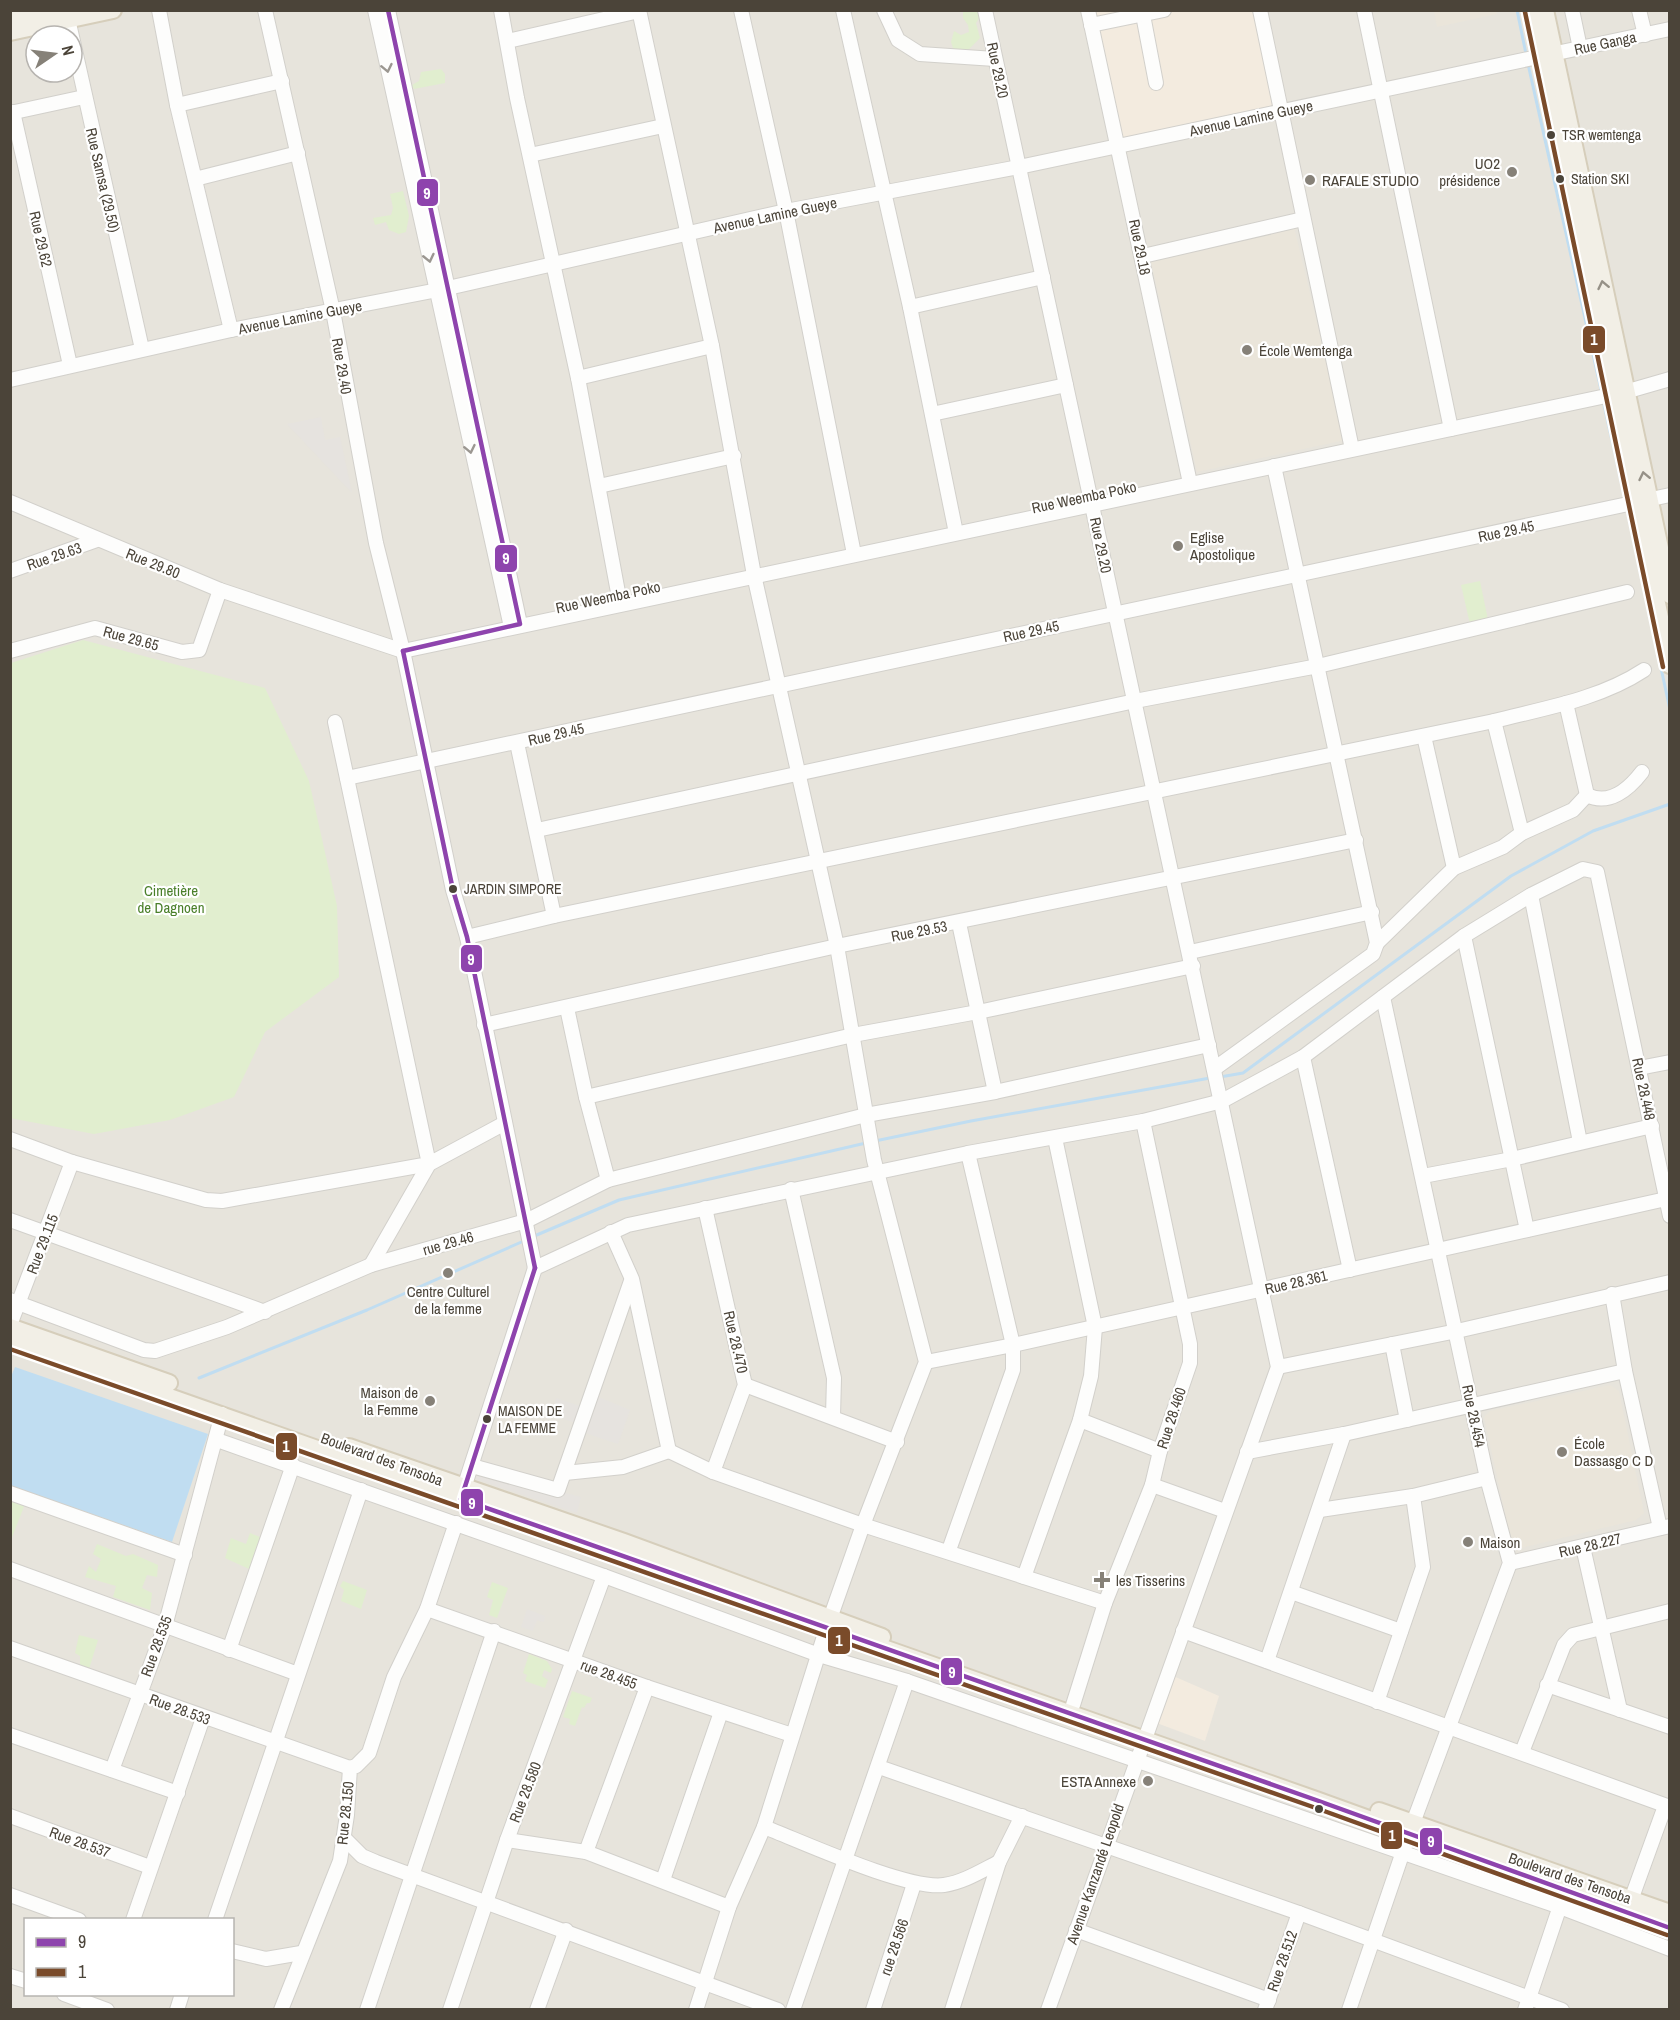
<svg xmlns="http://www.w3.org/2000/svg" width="1680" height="2020" font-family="'Archivo Narrow',sans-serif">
<rect width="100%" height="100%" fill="#f4f2ee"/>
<path fill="#e7e4dc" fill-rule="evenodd" d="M11 11H1669V2009H11ZM36 36H72V72H36ZM26 1920H232V1994H26Z"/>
<g fill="#f3ebdf">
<path d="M1092 11H1255L1274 105 1120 138Z"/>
<path d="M1171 1675 1219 1696 1205 1741 1154 1722Z"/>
</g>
<g fill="#eae5da">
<path d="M1434 11H1496L1497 14 1437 27Z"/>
<path d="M1294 227 1345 440 1197 472 1151 261Z"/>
<path d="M1610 1385 1619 1391 1644 1513 1636 1520 1521 1548 1511 1540 1484 1417 1490 1411Z"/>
</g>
<g fill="#e1eecf">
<path d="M963 11H981L982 14 976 23 980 38 969 49 954 51 951 42 954 31 961 35 969 32 968 25 963 18Z"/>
<path d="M441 69 445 74V83L414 89 412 85 419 81 421 72Z"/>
<path d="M403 191 409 216 406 232 399 234 389 230 386 222 375 225 373 218 391 215 393 208 390 194Z"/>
<path d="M1480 581 1488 620 1470 624 1461 585Z"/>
<path d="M83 640 265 688 309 781 337 906 339 977 265 1032 234 1097 170 1120 94 1134 10 1118 11 663Z"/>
<path d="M11 1499 25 1504 11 1540Z"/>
<path d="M250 1533 260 1537 249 1569 225 1558 231 1538 246 1544Z"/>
<path d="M97 1544 126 1556 133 1554 158 1565 157 1577 147 1575 142 1588 152 1593 150 1610 113 1597 116 1586 85 1577 89 1566 96 1572 101 1559 93 1554Z"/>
<path d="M343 1581 367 1590 361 1609 341 1601 344 1590 340 1586Z"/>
<path d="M492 1582 508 1588 497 1618 489 1615 493 1600 487 1597Z"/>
<path d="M79 1635 98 1640 89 1669 80 1665V1656L75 1653Z"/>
<path d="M529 1654 547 1661 552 1669 551 1673 544 1670 542 1676 548 1680 545 1688 525 1681 527 1675 523 1673Z"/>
<path d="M572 1691 592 1698 590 1703H587L584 1708 582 1707 575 1726 569 1724 570 1719 563 1717Z"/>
</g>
<g fill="#e6e3df">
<path d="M321 417 325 440 340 437 352 493 287 424Z"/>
<path d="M596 1396 630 1410 618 1444 582 1432Z"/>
<path d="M556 1398 580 1406 575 1423 553 1415Z"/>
<path d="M478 1470 581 1497 577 1513 476 1479Z"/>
<path d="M527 1609 545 1616 544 1622 537 1620 533 1631 521 1627Z"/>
</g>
<path fill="#c0ddf1" d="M15 1367 208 1434 172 1542 11 1486 10 1379Z"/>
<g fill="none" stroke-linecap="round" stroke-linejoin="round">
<g stroke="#c0ddf1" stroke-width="3">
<path d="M1517 10 1526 54"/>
<path d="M1528 64 1602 394"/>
<path d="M1603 400 1625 499"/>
<path d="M1627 509 1670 710"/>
<path d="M1220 1077 1243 1073 1511 876 1593 831 1670 804"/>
<path d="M875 1141 971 1121 1210 1078"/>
<path d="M532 1237 619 1200 866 1143"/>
<path d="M199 1378 367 1310 526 1240"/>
</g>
<g stroke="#d2d0cb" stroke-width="16">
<g id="minor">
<path d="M66 10 142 349"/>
<path d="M159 10 177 105 231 330"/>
<path d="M265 10 333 311 376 543 403 651 453 890 467 937 535 1268"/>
<path d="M375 10 511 627"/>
<path d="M388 10 520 624"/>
<path d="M501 10 517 98 578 378 620 603"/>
<path d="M639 10 712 346 754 575 837 946 874 1160 926 1362 863 1525 826 1630 764 1827 729 1907 696 2010"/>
<path d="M741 10 786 211 854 554"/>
<path d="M843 10 910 307 956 533"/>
<path d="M884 10 898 40 920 54 995 59"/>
<path d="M985 10 1278 1367 1048 2010"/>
<path d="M1088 10 1190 483"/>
<path d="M1260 10 1352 449"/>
<path d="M1364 10 1451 429"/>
<path d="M1572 10 1580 48"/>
<path d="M1639 10 1645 35"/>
<path d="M1143 15 1156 83"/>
<path d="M1091 25 1164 10"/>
<path d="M508 41 639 11"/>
<path d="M177 105 282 81"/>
<path d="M13 112 70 365"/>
<path d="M10 113 84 97"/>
<path d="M530 155 663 126"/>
<path d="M195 179 298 153"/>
<path d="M1143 256 1303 219"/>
<path d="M910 307 1043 277"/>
<path d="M578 378 712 346"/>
<path d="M10 380 231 330 448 288 786 211 1019 167 1670 29"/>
<path d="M932 414 1066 385"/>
<path d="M599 486 734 456"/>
<path d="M10 502 220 590 403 651 1625 392 1670 379"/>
<path d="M10 571 97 540"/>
<path d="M10 651 95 628 182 652 199 650 220 590"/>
<path d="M1566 703 1587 795C1609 806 1629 789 1642 772"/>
<path d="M1494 721 1522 833"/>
<path d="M1424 736 1454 868"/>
<path d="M517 743 554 916"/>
<path d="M347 778 1670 495"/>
<path d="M537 830 1135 701 1318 666 1627 592"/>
<path d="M1531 895 1580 1142"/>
<path d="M959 923 995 1092"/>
<path d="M1464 936 1527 1230"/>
<path d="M467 937 554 916 1494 721C1545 708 1600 699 1644 670"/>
<path d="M1377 943 1454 868 1503 847 1522 833 1573 810 1587 795"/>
<path d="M1190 952 1372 912"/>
<path d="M1383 997 1487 1478 1510 1563 1413 1823"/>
<path d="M567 1008 586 1097 608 1180"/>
<path d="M484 1025 837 946 1356 840"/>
<path d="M1303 1057 1350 1270"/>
<path d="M1639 1068 1670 1062"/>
<path d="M1214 1069 1373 954 1377 943 1274 466"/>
<path d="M586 1097 853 1035 983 1011 1193 966"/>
<path d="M10 1139 72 1162 206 1200 222 1201 429 1164 335 722"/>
<path d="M1423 1176 1512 1159 1652 1126"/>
<path d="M791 1189 834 1378 833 1416"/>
<path d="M705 1208 745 1385 713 1472"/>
<path d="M10 1220 265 1312"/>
<path d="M371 1265 429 1164 505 1123"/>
<path d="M10 1300 144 1350 155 1351 227 1327 371 1265 526 1221 608 1180 866 1115 995 1092 1209 1045"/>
<path d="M10 1325 72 1162"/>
<path d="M1392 1344 1407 1420"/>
<path d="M926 1362 1013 1345 1666 1199"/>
<path d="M1278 1367 1457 1331 1670 1282"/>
<path d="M1625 1371 1660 1528"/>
<path d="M745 1385 897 1442"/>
<path d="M1080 1420 1160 1451"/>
<path d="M217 1440 604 1576 819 1655 907 1681 1560 1907 1670 1949"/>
<path d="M669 1451 713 1472 863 1525 1105 1603"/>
<path d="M1247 1452 1344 1434 1625 1371 1612 1294"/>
<path d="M472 1466 558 1490 631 1281"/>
<path d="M565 1473 623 1467 669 1451 632 1279 611 1232"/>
<path d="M1152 1485 1225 1511"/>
<path d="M10 1493 185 1555"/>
<path d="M461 1497 535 1268 628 1225 968 1153 1143 1121 1222 1101 1303 1057 1464 936 1531 895 1583 869 1597 872 1670 1216"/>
<path d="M1320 1510 1413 1496 1487 1478"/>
<path d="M1583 1547 1620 1710"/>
<path d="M949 1550 1013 1370V1345L968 1153"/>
<path d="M1510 1563 1670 1526"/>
<path d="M10 1569 298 1674"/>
<path d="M1024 1577 1080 1420 1091 1376 1095 1327 1055 1138"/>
<path d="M1291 1592 1401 1631"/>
<path d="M427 1609 647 1687 792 1735"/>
<path d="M1183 1631 1670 1807"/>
<path d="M10 1648 350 1768"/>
<path d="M229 1650 293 1465"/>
<path d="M1267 1661 1344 1434"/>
<path d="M1547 1685 1670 1727"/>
<path d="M1377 1702 1423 1567 1413 1496"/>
<path d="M1073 1705 1105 1603 1152 1485 1160 1451 1190 1363V1344L1143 1121"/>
<path d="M10 1735 178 1793"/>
<path d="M1522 1752 1564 1645 1573 1635 1670 1611"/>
<path d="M879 1767 1299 1913 1562 2010"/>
<path d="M112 1770 165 1626 222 1414"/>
<path d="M10 1816 150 1867"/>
<path d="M764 1827C803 1842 907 1890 944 1885 964 1882 981 1871 999 1862"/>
<path d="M344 1838 362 1856 376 1862 778 2010"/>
<path d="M507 1840 586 1852 729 1907"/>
<path d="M586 1852 647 1687"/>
<path d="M663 1880 721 1712"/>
<path d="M10 1895 79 1920"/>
<path d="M1631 1900 1665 1806"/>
<path d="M133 1920 203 1718"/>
<path d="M215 1920 361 1490"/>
<path d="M1076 1930 1269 2000"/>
<path d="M232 1951 266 1959 301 1953"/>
<path d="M10 1976 26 1981"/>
<path d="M64 1994 107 2010"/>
<path d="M177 2010 182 1994"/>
<path d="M281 2010 340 1861 347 1815 350 1768 356 1766 369 1753 394 1677 427 1609 456 1523"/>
<path d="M367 2010 494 1631"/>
<path d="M450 2010 507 1840 604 1576"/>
<path d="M537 2010 566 1930"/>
<path d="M793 2010 907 1681"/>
<path d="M873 2010 914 1884"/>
<path d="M952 2010 999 1862 1022 1816"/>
<path d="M1265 2010 1299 1913"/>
<path d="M1349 2010 1409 1834"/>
<path d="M1525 2010 1562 1900"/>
</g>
</g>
<g stroke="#d6cebb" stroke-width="20">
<g id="major">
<path d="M1532 10 1670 665"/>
<path d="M1545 10 1670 595"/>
<path d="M10 20 58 10"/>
<path d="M10 32 113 10"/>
<path d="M10 1327 169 1383"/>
<path d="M10 1341 1316 1800 1670 1928"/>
<path d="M349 1447 624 1542 882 1637"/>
<path d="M1379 1811 1670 1913"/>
</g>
</g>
<use href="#minor" stroke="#fdfdfc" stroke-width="14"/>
<use href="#major" stroke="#f2efe6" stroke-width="16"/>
<g stroke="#fff" stroke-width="9">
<g id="bus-1">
<path d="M388 10 520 624 403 651"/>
<path d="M403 651 453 890 467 937 535 1268"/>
<path d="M535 1268 461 1499 1316 1800 1670 1928"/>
</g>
</g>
<g stroke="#fff" stroke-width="9">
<g id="bus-2">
<path d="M1525 12 1663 667"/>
<path d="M10 1349 1313 1807 1667 1935"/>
</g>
</g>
<use href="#bus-1" stroke="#8e44ad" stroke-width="4.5"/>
<use href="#bus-2" stroke="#7a4b2a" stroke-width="4.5"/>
</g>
<defs><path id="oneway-chevron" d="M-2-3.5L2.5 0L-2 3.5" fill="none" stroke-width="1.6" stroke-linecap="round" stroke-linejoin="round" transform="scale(1.5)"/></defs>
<g stroke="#9b9791">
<use href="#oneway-chevron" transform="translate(387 68) rotate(78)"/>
<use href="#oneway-chevron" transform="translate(429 258) rotate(77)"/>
<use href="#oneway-chevron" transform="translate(470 449) rotate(78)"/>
</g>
<g stroke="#969187">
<use href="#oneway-chevron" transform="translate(1603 285) rotate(-102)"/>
<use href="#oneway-chevron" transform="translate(1644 476) rotate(-102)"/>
</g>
<g fill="#4b4439" stroke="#fff" stroke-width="2">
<circle cx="1551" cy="135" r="5"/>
<circle cx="1560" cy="179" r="5"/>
<circle cx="453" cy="889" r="5"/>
<circle cx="487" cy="1419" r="5"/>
<circle cx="1319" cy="1809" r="5"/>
</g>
<g fill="#868178" stroke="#fff" stroke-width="2">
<circle cx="1512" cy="172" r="6"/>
<circle cx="1310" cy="180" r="6"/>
<circle cx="1247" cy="350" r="6"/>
<circle cx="1178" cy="546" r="6"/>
<circle cx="448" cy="1273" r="6"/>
<circle cx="430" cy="1401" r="6"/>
<circle cx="1562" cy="1452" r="6"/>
<circle cx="1468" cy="1542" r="6"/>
<path d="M1099 1571h6v6h6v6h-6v6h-6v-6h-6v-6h6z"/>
<circle cx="1148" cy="1781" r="6"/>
</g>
<g text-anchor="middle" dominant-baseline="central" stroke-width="4.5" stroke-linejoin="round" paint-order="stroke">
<g font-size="14" fill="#4b4439" stroke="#fff" text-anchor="start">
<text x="1562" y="135">TSR wemtenga</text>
<text x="1571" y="179">Station SKI</text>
<text x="464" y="889">JARDIN SIMPORE</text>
<text x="498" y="1411">MAISON DE<tspan x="498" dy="17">LA FEMME</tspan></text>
</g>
<g font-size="15" fill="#4b4439" stroke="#fff">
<text transform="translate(1605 43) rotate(-12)">Rue Ganga</text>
<text transform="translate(998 70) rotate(78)">Rue 29.20</text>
<text transform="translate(1251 118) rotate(-12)">Avenue Lamine Gueye</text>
<text transform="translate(103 180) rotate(77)">Rue Samsa (29.50)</text>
<text transform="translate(775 215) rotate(-12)">Avenue Lamine Gueye</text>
<text transform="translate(41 239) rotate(77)">Rue 29.62</text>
<text transform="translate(1140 247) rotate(78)">Rue 29.18</text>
<text transform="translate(300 317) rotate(-11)">Avenue Lamine Gueye</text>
<text transform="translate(342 366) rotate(80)">Rue 29.40</text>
<text transform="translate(1084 497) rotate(-12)">Rue Weemba Poko</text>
<text transform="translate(1506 531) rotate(-12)">Rue 29.45</text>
<text transform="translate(1101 545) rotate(78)">Rue 29.20</text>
<text transform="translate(54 556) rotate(-19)">Rue 29.63</text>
<text transform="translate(153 563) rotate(22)">Rue 29.80</text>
<text transform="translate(608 597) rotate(-12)">Rue Weemba Poko</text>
<text transform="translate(1031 631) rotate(-12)">Rue 29.45</text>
<text transform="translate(131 638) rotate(15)">Rue 29.65</text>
<text transform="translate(556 734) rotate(-13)">Rue 29.45</text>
<text transform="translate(919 931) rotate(-11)">Rue 29.53</text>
<text transform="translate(1644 1089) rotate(78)">Rue 28.448</text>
<text transform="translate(448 1243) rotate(-16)">rue 29.46</text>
<text transform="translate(42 1244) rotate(-69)">Rue 29.115</text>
<text transform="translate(1296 1282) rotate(-13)">Rue 28.361</text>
<text transform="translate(736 1342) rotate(77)">Rue 28.470</text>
<text transform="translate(1474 1416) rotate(78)">Rue 28.454</text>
<text transform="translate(1171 1418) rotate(-72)">Rue 28.460</text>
<text transform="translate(382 1459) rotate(20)">Boulevard des Tensoba</text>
<text transform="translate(1590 1545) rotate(-13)">Rue 28.227</text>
<text transform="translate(156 1646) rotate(-70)">Rue 28.535</text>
<text transform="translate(609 1674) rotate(20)">rue 28.455</text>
<text transform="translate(180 1709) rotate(20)">Rue 28.533</text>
<text transform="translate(525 1792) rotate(-69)">Rue 28.580</text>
<text transform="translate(345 1813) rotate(-84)">Rue 28.150</text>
<text transform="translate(80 1842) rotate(20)">Rue 28.537</text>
<text transform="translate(1095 1874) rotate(-71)">Avenue Kanzandé Leopold</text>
<text transform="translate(1570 1878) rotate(19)">Boulevard des Tensoba</text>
<text transform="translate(894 1947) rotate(-71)">rue 28.566</text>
<text transform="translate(1282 1961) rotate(-71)">Rue 28.512</text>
</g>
<g font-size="15" fill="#4b4439" stroke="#fff" text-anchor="start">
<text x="1500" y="163" text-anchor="end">UO2<tspan x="1500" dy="17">présidence</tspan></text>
<text x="1322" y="180">RAFALE STUDIO</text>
<text x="1259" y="350">École Wemtenga</text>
<text x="1190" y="537">Eglise<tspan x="1190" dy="17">Apostolique</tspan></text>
<text x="448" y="1291" text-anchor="middle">Centre Culturel<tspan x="448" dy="17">de la femme</tspan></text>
<text x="418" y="1392" text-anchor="end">Maison de<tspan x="418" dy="17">la Femme</tspan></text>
<text x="1574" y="1443">École<tspan x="1574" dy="17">Dassasgo C D</tspan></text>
<text x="1480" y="1542">Maison</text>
<text x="1116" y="1580">les Tisserins</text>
<text x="1136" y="1781" text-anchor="end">ESTA Annexe</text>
</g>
<g font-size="15" fill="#4a7f2a" stroke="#fff">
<text x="171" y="890">Cimetière<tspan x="171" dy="17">de Dagnoen</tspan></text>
</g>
</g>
<g stroke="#fff" stroke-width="2">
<rect x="416" y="178" width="23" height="29" rx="6" fill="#8e44ad"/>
<rect x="1582" y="325" width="24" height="29" rx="6" fill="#7a4b2a"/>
<rect x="494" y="544" width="24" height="29" rx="6" fill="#8e44ad"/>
<rect x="460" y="944" width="23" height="29" rx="6" fill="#8e44ad"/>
<rect x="275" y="1432" width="23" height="29" rx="6" fill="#7a4b2a"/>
<rect x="460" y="1488" width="24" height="29" rx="6" fill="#8e44ad"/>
<rect x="827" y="1626" width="24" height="29" rx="6" fill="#7a4b2a"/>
<rect x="940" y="1657" width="23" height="29" rx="6" fill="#8e44ad"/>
<rect x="1380" y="1821" width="23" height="29" rx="6" fill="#7a4b2a"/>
<rect x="1419" y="1827" width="24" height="29" rx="6" fill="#8e44ad"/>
</g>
<g font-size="16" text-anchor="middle" font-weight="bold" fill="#fff">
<text x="427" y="199">9</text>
<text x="1594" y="345">1</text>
<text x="506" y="564">9</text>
<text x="471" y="965">9</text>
<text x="286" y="1452">1</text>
<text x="472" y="1509">9</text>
<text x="839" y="1646">1</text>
<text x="952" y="1678">9</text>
<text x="1392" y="1841">1</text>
<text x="1431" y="1847">9</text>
</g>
<rect width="1680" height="2020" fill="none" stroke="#4b4439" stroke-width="24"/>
<rect x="24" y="1918" width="210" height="78" fill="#ffffff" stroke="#b7b4b0" stroke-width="1.5"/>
<rect x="36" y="1938" width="30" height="9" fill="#8e44ad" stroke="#b7b4b0" stroke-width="1.5"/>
<text x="78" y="1948" font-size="18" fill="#4b4439">9</text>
<rect x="36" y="1968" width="30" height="9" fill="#7a4b2a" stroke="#b7b4b0" stroke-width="1.5"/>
<text x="78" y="1978" font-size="18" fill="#4b4439">1</text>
<g transform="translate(54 54) rotate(76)"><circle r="28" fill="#ffffff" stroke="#b7b4b0" stroke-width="1.5"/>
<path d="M0-4.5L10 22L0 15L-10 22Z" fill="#868178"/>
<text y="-9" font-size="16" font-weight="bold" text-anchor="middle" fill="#4b4439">N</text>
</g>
</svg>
